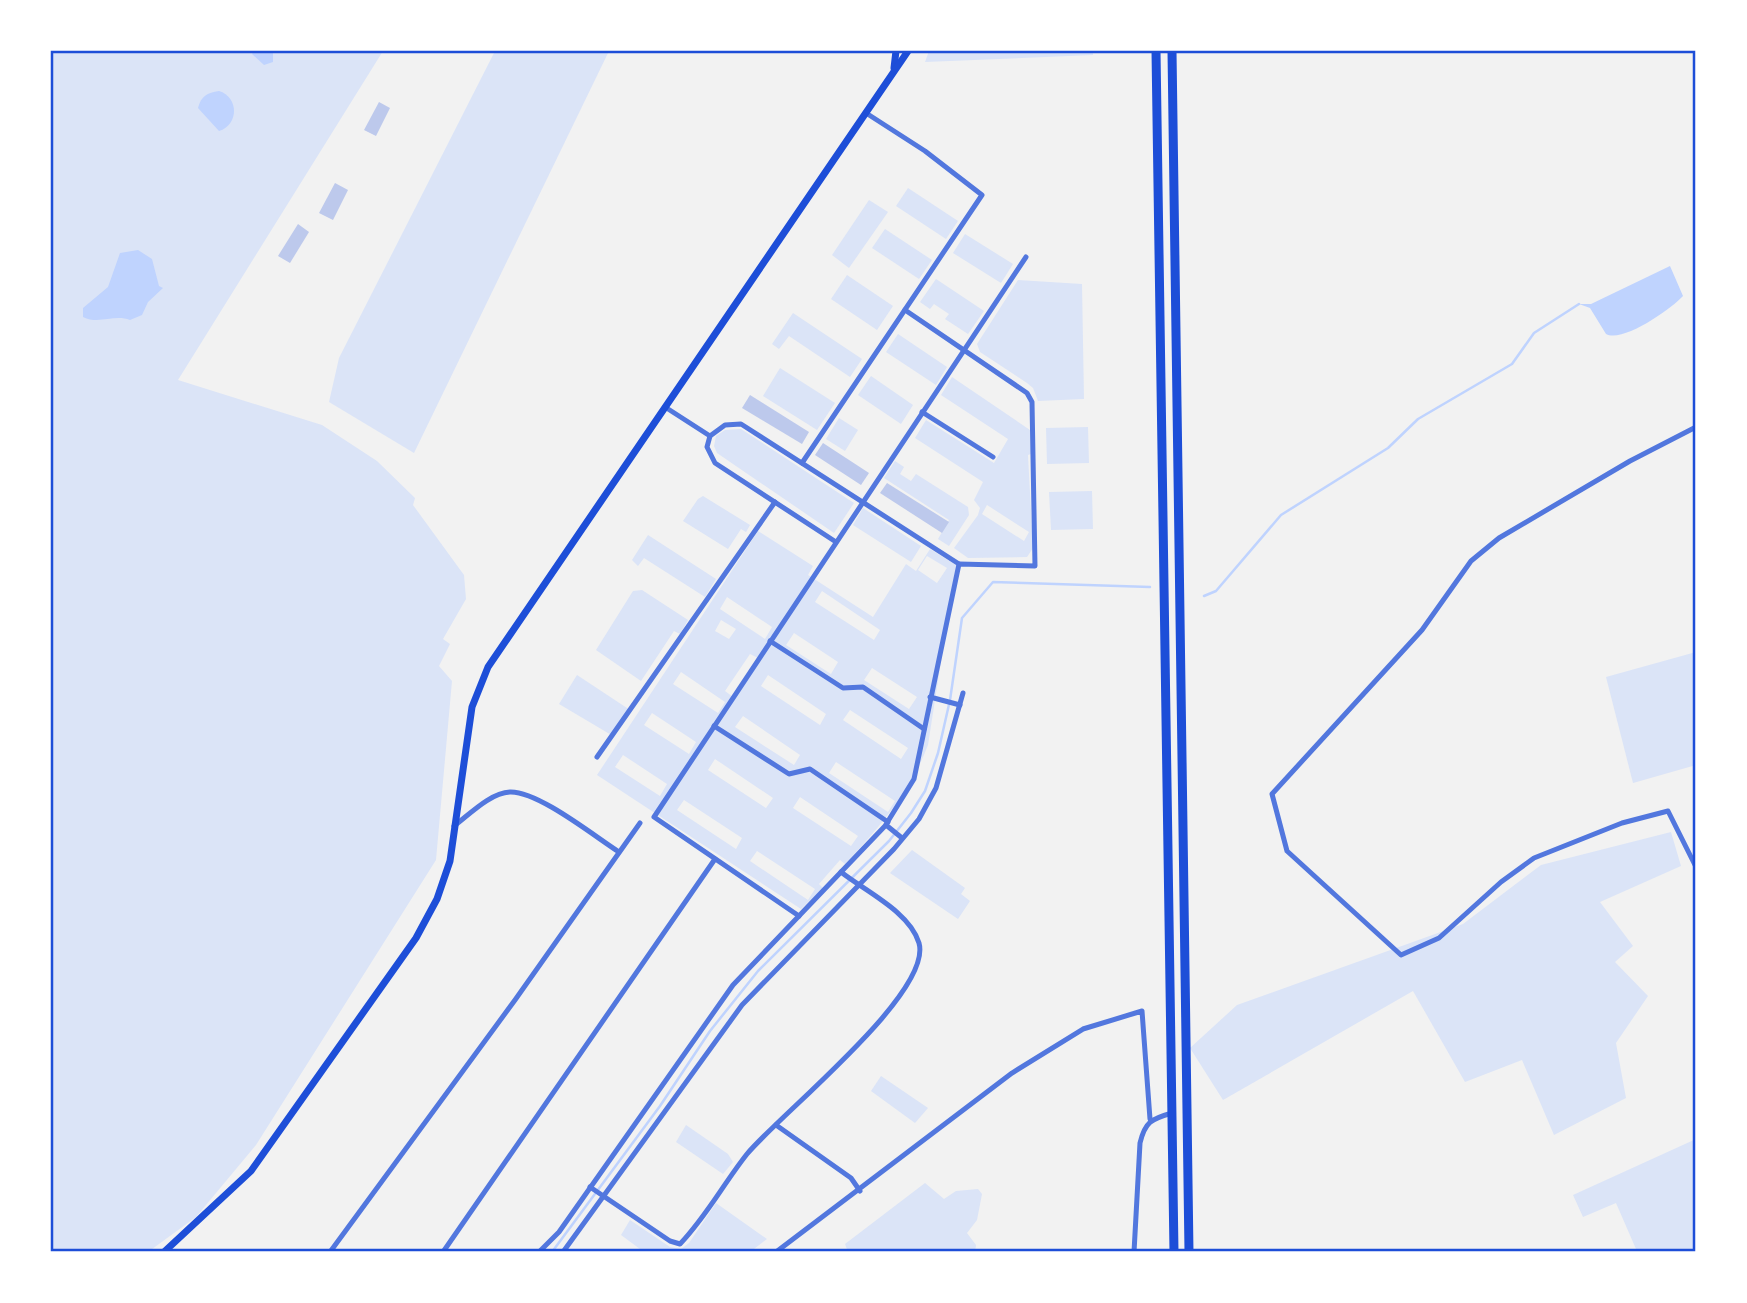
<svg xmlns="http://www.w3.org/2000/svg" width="1747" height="1303" font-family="Figtree,sans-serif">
<rect width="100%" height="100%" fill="#f2f2f2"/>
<g fill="#dbe4f7" fill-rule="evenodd">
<path d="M51 51H383L178 380 322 425 377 461 415 498 413 505 464 575 466 599 443 639 450 644 439 666 452 681 436 860 256 1145 196 1217 148 1252H51Z"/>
<path d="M495 51H609L414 453 329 402 339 358Z"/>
<path d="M929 51H1093V55L925 62Z"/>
<path d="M908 188 958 221 946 239 896 206Z"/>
<path d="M869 200 888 212 849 268 832 255Z"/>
<path d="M885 229 932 260 919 279 872 248Z"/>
<path d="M965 234 1013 264 1001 283 953 253Z"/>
<path d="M847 275 893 306 877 330 831 299Z"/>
<path d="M936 279 984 311 968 334 945 319 949 314 934 304 930 309 920 302Z"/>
<path d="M1018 280 1082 284 1084 399 1038 401 1033 388 1027 383 980 352 977 344Z"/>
<path d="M793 313 862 359 850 377 789 336 779 349 772 344Z"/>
<path d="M898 334 947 367 936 385 886 352Z"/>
<path d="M780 368 835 403 817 430 763 396Z"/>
<path d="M871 376 913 405 901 424 858 395Z"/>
<path d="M952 377 1030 430 1031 454 1028 455 1033 548 1027 557 968 558 954 548 978 515 980 508 974 500 983 482 915 438 926 420 994 463 1008 439 941 395ZM987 505 1029 532 1024 541 982 514Z"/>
<path d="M839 418 858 430 845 451 826 439Z"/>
<path d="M1088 427 1089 463 1047 464 1046 428Z"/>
<path d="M741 429 854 503 834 533 717 453 714 446 716 436 725 430Z"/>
<path d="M895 461 904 467 900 474 911 481 916 474 968 507 969 515 949 546 938 539 949 520 884 478Z"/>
<path d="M1092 491 1093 529 1051 530 1049 492Z"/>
<path d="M703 496 750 525 746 532 741 529 728 549 683 521 698 499Z"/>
<path d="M863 508 921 546 911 562 853 525Z"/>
<path d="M758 531 813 566 808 575 873 617 906 564 916 571 930 549 956 565 928 745C911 791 878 829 845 864L840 860 819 884 823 888 801 909 597 775ZM927 556 947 568 937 583 918 570ZM822 591 880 630 874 640 815 602ZM727 597 772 627 765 639 720 609ZM721 620 736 629 729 639 715 631ZM794 633 838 662 831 674 786 645ZM750 654 758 658 733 697 725 691ZM872 668 917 697 909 709 864 680ZM681 672 725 702 718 713 673 684ZM768 675 826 714 820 725 761 686ZM850 710 908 748 901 759 843 720ZM652 713 696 742 689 754 644 725ZM743 716 800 755 794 765 735 727ZM623 755 667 784 660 796 615 767ZM715 759 773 798 766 808 708 770ZM836 762 895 801 888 812 829 773ZM800 797 858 836 851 846 793 808ZM684 800 742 838 736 849 677 810ZM757 851 815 889 808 900 750 861Z"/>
<path d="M648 535 716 579 705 597 644 558 638 566 632 560Z"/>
<path d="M642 590 688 620 680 634 674 631 641 681 596 650 633 591Z"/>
<path d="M1696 652V765L1633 783 1606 677Z"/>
<path d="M577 675 630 710 613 736 559 704Z"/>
<path d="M1671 832 1681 866 1600 902 1633 946 1615 962 1648 996 1616 1043 1626 1098 1554 1135 1522 1060 1465 1082 1413 991 1223 1100 1190 1048 1237 1005 1463 924 1541 865Z"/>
<path d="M912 850 965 888 961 894 970 901 958 919 890 873Z"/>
<path d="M881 1076 928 1108 915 1123 871 1091Z"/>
<path d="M686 1125 728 1154 733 1162 723 1174 676 1142Z"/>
<path d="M1696 1139V1252H1630L1636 1249 1616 1203 1583 1217 1573 1195Z"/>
<path d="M925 1183 944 1199 956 1191 978 1189 982 1194 977 1220 967 1233 976 1245 975 1252H848L845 1244Z"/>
<path d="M716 1203 767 1239 750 1252H644L621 1235 630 1220 670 1247 681 1249 689 1243Z"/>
</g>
<g fill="#bfd3fe">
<path d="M254 51H273V62L264 65 252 54Z"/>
<path d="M219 91C239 97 239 125 219 131L198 108C201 96 207 93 219 91Z"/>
<path d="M138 250 152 259 159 286 163 288 148 302 142 315 130 320C114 314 99 325 83 317V308L108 287 120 253Z"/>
<path d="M1670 266 1683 296C1671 309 1623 343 1606 334L1590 308 1579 304H1591Z"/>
</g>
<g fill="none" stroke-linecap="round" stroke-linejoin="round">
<g stroke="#bfd3fe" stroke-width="2.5">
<path d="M1204 596 1216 591 1281 515 1388 448 1418 419 1512 364 1534 333 1579 304"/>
<path d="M552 1252 660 1106 710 1031 758 971 889 841 911 813 925 791 938 753 950 700 962 618 993 582 1150 587"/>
</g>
</g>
<g fill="#bdc9ec">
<path d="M379 102 390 108 376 136 364 130Z"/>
<path d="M335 183 348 190 333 220 319 213Z"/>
<path d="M298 224 309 232 290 263 278 256Z"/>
<path d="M750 395 809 432 802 444 742 408Z"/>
<path d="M823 443 869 473 861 485 815 455Z"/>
<path d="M887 483 949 522 942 533 880 493Z"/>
</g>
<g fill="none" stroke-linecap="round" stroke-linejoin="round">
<g stroke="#5277de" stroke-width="5">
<path d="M665 407 710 436"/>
<path d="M922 412 993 457"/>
<path d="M1696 427 1630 461 1499 538 1471 561 1422 630 1272 794 1287 851 1401 955 1439 938 1501 882 1534 858 1622 823 1668 811 1696 867"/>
<path d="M802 463 982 195 925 151 866 113"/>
<path d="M836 542 715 463 707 447 710 436 725 425 741 424 959 564"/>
<path d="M770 641 843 688 863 687 924 729"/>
<path d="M930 697 960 705"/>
<path d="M714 726 789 774 810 769 888 822"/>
<path d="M597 757 775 502"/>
<path d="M886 825 902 838"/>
<path d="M454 826C470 814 490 793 510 792 538 791 594 836 619 852"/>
<path d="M799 916 654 817 1026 257"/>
<path d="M776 1125 851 1178 860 1191"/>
<path d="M590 1187 670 1241 680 1244C706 1217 724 1183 747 1154 780 1114 933 993 919 943 910 912 865 891 841 872"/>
<path d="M330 1252 515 1000 640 823"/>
<path d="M443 1252 715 859"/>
<path d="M539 1252 559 1232 733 985 885 826 914 779 959 564 1035 566 1032 402 1027 393 905 310"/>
<path d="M563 1252 742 1005 894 849 919 819 936 788 963 693"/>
<path d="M776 1252 1012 1073 1083 1029 1142 1011 1150 1119"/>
<path d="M1134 1252 1140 1143C1145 1122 1151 1119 1172 1113"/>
</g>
<g stroke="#1d4ed8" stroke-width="7">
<path d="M894 68 896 51"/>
<path d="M164 1252 251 1171 416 938 437 899 450 861 472 707 488 667 908 51"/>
</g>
<g stroke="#1d4ed8" stroke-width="9">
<path d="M1156 51 1174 1252"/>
<path d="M1172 51 1189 1252"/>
</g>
</g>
<rect width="1747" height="1303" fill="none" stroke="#ffffff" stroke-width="105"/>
<rect x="52" y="52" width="1642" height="1198" fill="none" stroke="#1d4ed8" stroke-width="2.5"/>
</svg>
